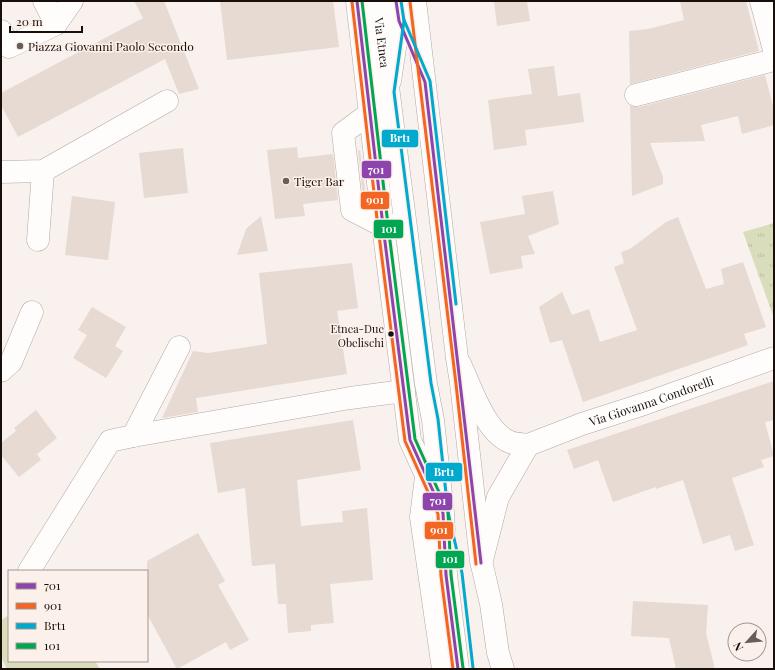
<svg xmlns="http://www.w3.org/2000/svg" width="775" height="670" font-family="'Playfair Display',serif">
<defs>
<pattern id="grass-tufts" width="24" height="20" patternUnits="userSpaceOnUse"><rect width="24" height="20" fill="#d9ddbc"/><path d="M3 7l-1-3M5 7V3M7 7l1-3M15 17l-1-3M17 17v-4M19 17l1-3" fill="none" stroke="#babca0"/></pattern>
</defs>
<rect width="100%" height="100%" fill="#f8f1ee"/>
<path fill="url(#grass-tufts)" d="M774 223V318L743 232Z"/>
<path fill="#d9ddbc" d="M9 615V661H95L100 669H7L1 657V620Z"/>
<g fill="#e6dad3">
<path d="M134 1H164L199 89 179 94 165 59 18 137 1 105V93L143 18Z"/>
<path d="M220 1H333L339 47 227 60Z"/>
<path d="M494 1H527L530 21 497 26Z"/>
<path d="M680 1H746L759 51 630 84 629 31 648 29 684 20Z"/>
<path d="M554 66 558 96 580 93 584 122 525 130 527 145 494 150 488 100 532 94 528 69Z"/>
<path d="M765 75 774 110V125L742 134 738 116 701 125 705 141 650 143 663 177V184L632 196 630 106 639 107Z"/>
<path d="M297 147 298 158 333 154 338 200 303 204 305 216 275 219 267 150Z"/>
<path d="M183 148 188 193 144 198 139 153Z"/>
<path d="M360 150 366 197H363L358 151Z"/>
<path d="M553 191 559 224 528 236 535 254 521 256 523 268 490 274 480 222 525 214 522 196Z"/>
<path d="M72 196 115 202 108 260 65 255Z"/>
<path d="M261 216 268 251 237 255 246 229Z"/>
<path d="M678 217 706 289 724 284 721 269 743 262 766 327 744 334 748 345 583 402 562 340 550 343 539 307 562 292 572 315 589 309 600 342 637 330 614 267 624 263 621 252 630 249 666 222Z"/>
<path d="M352 263 358 308 337 311 347 374 196 398 198 412 162 418 193 351 208 353 267 344 259 273Z"/>
<path d="M92 307 126 327 115 346 123 351 106 378 73 358 87 335 78 330Z"/>
<path d="M774 381V420L765 422 774 456 761 460 764 467 732 478 754 545 735 551 730 535 703 544 683 480 656 489V487L613 502 598 460 574 469 567 450Z"/>
<path d="M36 410 57 438 37 454 41 460 19 477 1 455V443L16 431 14 428Z"/>
<path d="M353 420 361 470 297 480 301 526 343 522 342 511 367 508 373 580 330 584 334 623 311 625V631L288 633 286 604H278L275 564 252 566 245 488 218 493 210 443Z"/>
<path d="M198 533 225 581 218 585 249 640 230 650 226 642 177 669 147 614V561Z"/>
<path d="M633 601 708 605 706 633 715 669H676L669 638 631 636Z"/>
</g>
<g fill="none" stroke-linecap="round" stroke-linejoin="round">
<g stroke="#b1a9a5" stroke-width="23">
<g id="minor">
<path d="M357 1 383 226 410 440 441 508"/>
<path d="M761 1 774 50"/>
<path d="M56 24 72 1"/>
<path d="M1 31 9 47 56 24 44 1"/>
<path d="M390 81 399 21 396 1"/>
<path d="M636 95 774 60"/>
<path d="M370 113 343 133 352 210 383 226 394 225"/>
<path d="M1 172 43 171 167 101"/>
<path d="M38 240 43 171"/>
<path d="M179 347 133 436 350 398 404 391"/>
<path d="M460 364C471 387 485 432 510 442 515 444 522 444 528 445"/>
<path d="M1 371 11 362 32 312"/>
<path id="s1" d="M528 445 582 424 644 404 774 358"/>
<path d="M426 477 421 517 443 669"/>
<path d="M482 560 498 497 528 445"/>
<path d="M29 571 110 441 133 436"/>
</g>
</g>
<g stroke="#b1a9a5" stroke-width="23">
<g id="major">
<path id="s2" d="M377 1 426 384 433 420 443 513 446 575 458 669"/>
<path d="M415 1 457 358 461 383 481 561 491 604 498 653 503 669"/>
</g>
</g>
<use href="#minor" stroke="#fefdfc" stroke-width="22"/>
<use href="#major" stroke="#fefdfc" stroke-width="22"/>
<g stroke="#fcf0ea" stroke-width="6">
<g id="bus-1">
<path d="M357 1 383 226 410 440 443 513 446 575 458 669"/>
<path d="M396 1 399 21 425 82 481 563"/>
</g>
</g>
<g stroke="#fcf0ea" stroke-width="6">
<g id="bus-2">
<path d="M352 2 378 227 405 441 438 514 441 576 453 669"/>
<path d="M410 2 456 384 476 564"/>
</g>
</g>
<g stroke="#fcf0ea" stroke-width="6">
<g id="bus-3">
<path d="M401 1 404 21 394 92 431 383 438 419 448 512 462 573 473 668"/>
<path d="M404 20 430 81 456 304"/>
</g>
</g>
<g stroke="#fcf0ea" stroke-width="6">
<path id="bus-4" d="M362 1 388 225 415 439 448 512 451 575 463 668"/>
</g>
<use href="#bus-1" stroke="#8e44ad" stroke-width="3"/>
<use href="#bus-2" stroke="#f26522" stroke-width="3"/>
<use href="#bus-3" stroke="#00a9ce" stroke-width="3"/>
<use href="#bus-4" stroke="#00a651" stroke-width="3"/>
</g>
<g fill="#675e5a" stroke="#fcf0ea" stroke-width="1.5">
<circle cx="20" cy="46" r="4"/>
<circle cx="286" cy="181" r="4"/>
</g>
<circle fill="#190f0a" stroke="#fcf0ea" stroke-width="1.5" cx="391" cy="334" r="3.5"/>
<g text-anchor="middle" dominant-baseline="central" stroke-width="3" stroke-linejoin="round" paint-order="stroke">
<g font-size="11" fill="#190f0a" stroke="#fcf0ea" text-anchor="end">
<text x="384" y="328">Etnea-Due<tspan x="384" dy="14">Obelischi</tspan></text>
</g>
<g font-size="12" fill="#190f0a" stroke="#fcf0ea">
<text stroke="none"><textPath href="#s2" startOffset="42">Via Etnea</textPath></text>
<text stroke="none"><textPath href="#s1" startOffset="131">Via Giovanna Condorelli</textPath></text>
</g>
<g font-size="12" fill="#190f0a" stroke="#fcf0ea" text-anchor="start">
<text x="28" y="46">Piazza Giovanni Paolo Secondo</text>
<text x="294" y="181">Tiger Bar</text>
</g>
</g>
<g stroke="#fcf0ea" stroke-width="1.5">
<rect x="381" y="129" width="38" height="19" rx="4" fill="#00a9ce"/>
<rect x="361" y="160" width="31" height="19" rx="4" fill="#8e44ad"/>
<rect x="360" y="191" width="30" height="19" rx="4" fill="#f26522"/>
<rect x="373" y="219" width="31" height="20" rx="4" fill="#00a651"/>
<rect x="425" y="462" width="38" height="20" rx="4" fill="#00a9ce"/>
<rect x="422" y="492" width="31" height="19" rx="4" fill="#8e44ad"/>
<rect x="424" y="521" width="30" height="19" rx="4" fill="#f26522"/>
<rect x="435" y="550" width="30" height="19" rx="4" fill="#00a651"/>
</g>
<g font-size="11" text-anchor="middle" font-weight="bold" fill="#fff">
<text x="400" y="142">Brt1</text>
<text x="376" y="174">701</text>
<text x="375" y="204">901</text>
<text x="389" y="233">101</text>
<text x="444" y="476">Brt1</text>
<text x="438" y="505">701</text>
<text x="439" y="534">901</text>
<text x="450" y="563">101</text>
</g>
<rect width="775" height="670" fill="none" stroke="#190f0a" stroke-width="4"/>
<rect x="8" y="570" width="140" height="92" fill="#fcf0ea" stroke="#a19690"/>
<rect x="16" y="583" width="20" height="6" fill="#8e44ad" stroke="#a19690"/>
<text x="44" y="590" font-size="12" fill="#190f0a">701</text>
<rect x="16" y="603" width="20" height="6" fill="#f26522" stroke="#a19690"/>
<text x="44" y="610" font-size="12" fill="#190f0a">901</text>
<rect x="16" y="623" width="20" height="6" fill="#00a9ce" stroke="#a19690"/>
<text x="44" y="630" font-size="12" fill="#190f0a">Brt1</text>
<rect x="16" y="643" width="20" height="6" fill="#00a651" stroke="#a19690"/>
<text x="44" y="650" font-size="12" fill="#190f0a">101</text>
<g transform="translate(747 642) rotate(243)"><circle r="19" fill="#fcf0ea" stroke="#a19690"/>
<path d="M0-3L7 15L0 10L-7 15Z" fill="#675e5a"/>
<text y="-6" font-size="11" font-weight="bold" text-anchor="middle" fill="#190f0a">N</text>
</g>
<path d="M10 26v6h72v-6" fill="none" stroke="#190f0a" stroke-width="2"/>
<text x="16" y="26" font-size="12" fill="#190f0a" stroke="#fcf0ea" stroke-width="3" paint-order="stroke">20 m</text>
</svg>
